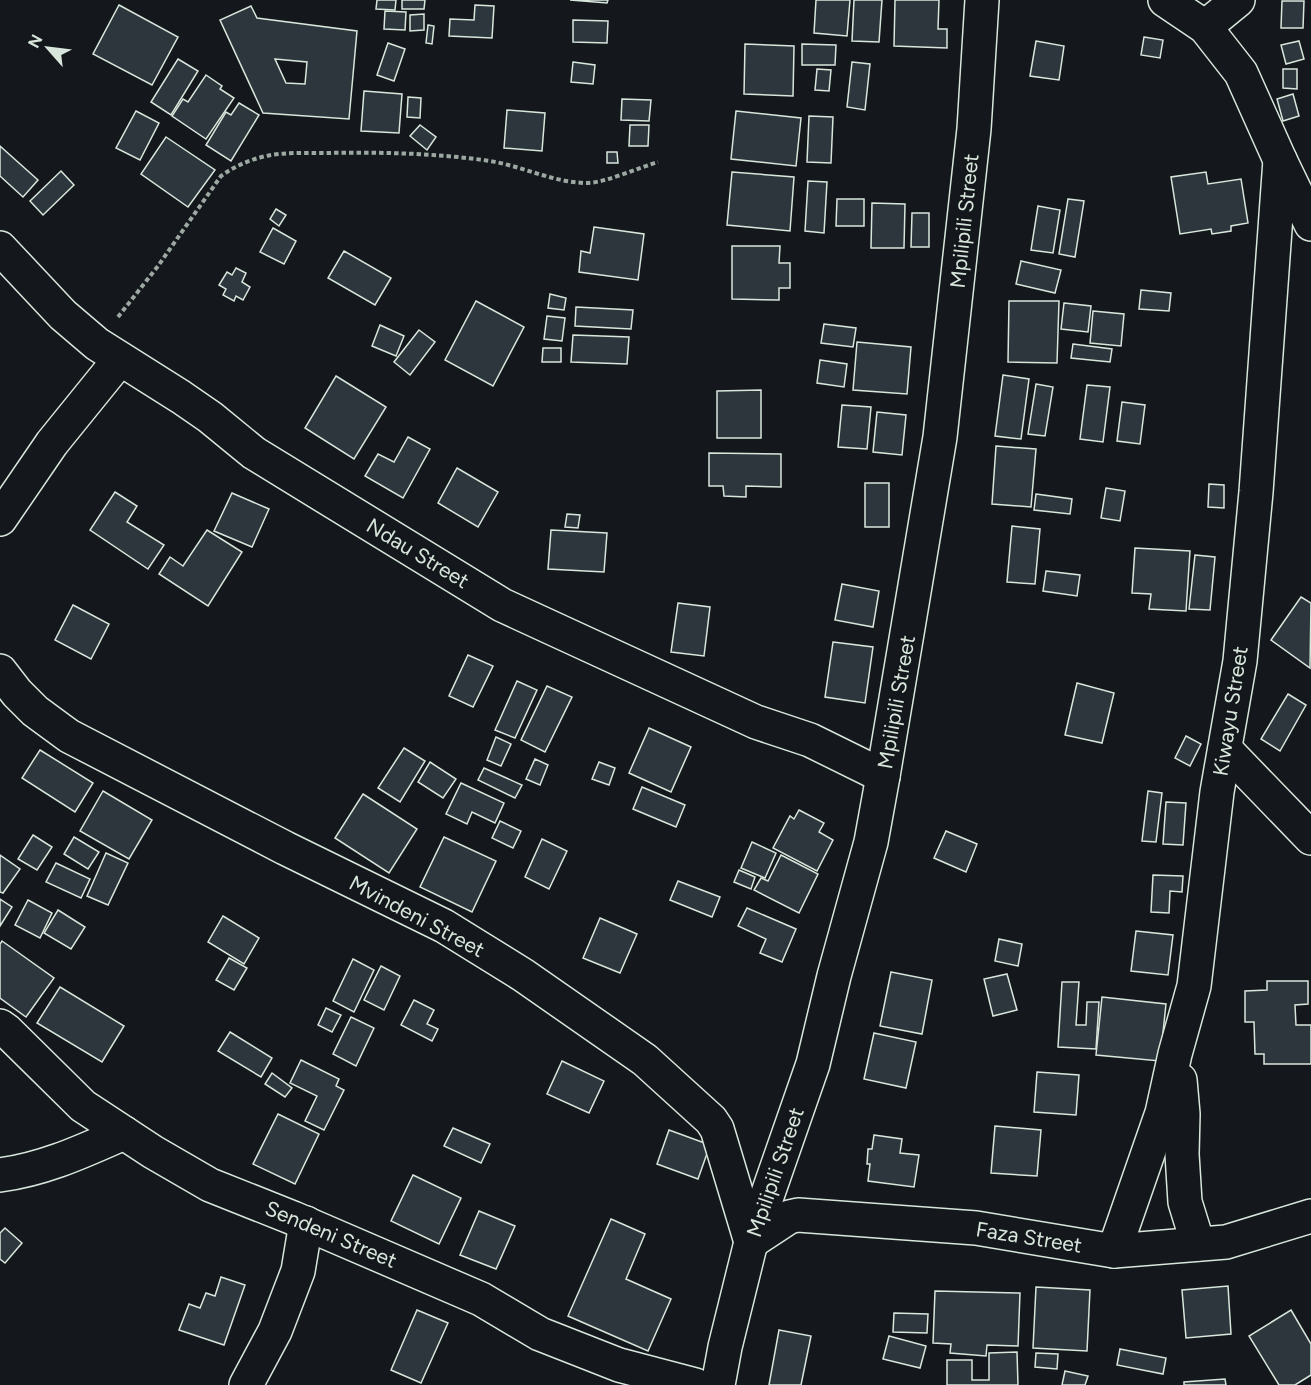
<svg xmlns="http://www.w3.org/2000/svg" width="1311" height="1385" font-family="Figtree,sans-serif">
<rect width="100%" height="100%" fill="#14181c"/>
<g fill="#2c363c" stroke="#d8e6dc" stroke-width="1.5" fill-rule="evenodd">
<path d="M377 0H396L395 10 376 9Z"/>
<path d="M402 0H425L424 9H402Z"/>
<path d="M570 0H608L607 3Z"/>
<path d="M816 0H850L847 36 814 33Z"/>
<path d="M854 0H882L879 42 852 41Z"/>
<path d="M895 0H939L938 29H947V48L894 46Z"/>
<path d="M1282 1H1304L1303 28H1281Z"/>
<path d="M119 5 178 37 152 85 93 54Z"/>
<path d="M475 5 494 6 492 38 449 36 450 19 474 20Z"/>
<path d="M251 6 257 18 357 31 349 119 263 113 220 20ZM275 59 307 62 305 84 286 83Z"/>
<path d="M385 11 406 12 405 30 384 29Z"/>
<path d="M424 14V30L410 31V15Z"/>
<path d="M573 20 608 21 607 43 573 42Z"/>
<path d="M428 25 434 26 432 44 426 43Z"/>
<path d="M1144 37 1163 40 1160 58 1141 55Z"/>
<path d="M1036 41 1064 46 1059 80 1030 76Z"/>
<path d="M1299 41 1304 59 1286 64 1281 45Z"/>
<path d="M388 43 405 49 394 81 377 75Z"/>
<path d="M745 44 794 46 793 96 744 94Z"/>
<path d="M802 44 836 45 835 65H802Z"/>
<path d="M178 59 198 71 171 115 151 102Z"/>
<path d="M573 62 595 65 593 84 571 82Z"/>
<path d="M852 62 870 64 865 110 847 107Z"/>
<path d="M817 69 831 70 829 91 815 90Z"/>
<path d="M1283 69H1297V89L1283 88Z"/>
<path d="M206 75 222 86 220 89 234 98 206 139 172 116 183 99 188 102Z"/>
<path d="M364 91 402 94 399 133 361 131Z"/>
<path d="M1293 94 1299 116 1283 121 1277 99Z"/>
<path d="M408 97 421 98 420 118 407 117Z"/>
<path d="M622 99 651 100 649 121 621 120Z"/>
<path d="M239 103 259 115 231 161 206 145 226 112 231 115Z"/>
<path d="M507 110 545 113 542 151 504 148Z"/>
<path d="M136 111 159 123 140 160 116 148Z"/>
<path d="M736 111 801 118 796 166 731 159Z"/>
<path d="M809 116 833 117 831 163 807 162Z"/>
<path d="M420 125 436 137 427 150 410 136Z"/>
<path d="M630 125H649L648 146H629Z"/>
<path d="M166 137 215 170 188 207 141 174Z"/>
<path d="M0 146 38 180 23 197 0 176Z"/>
<path d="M607 152H617L618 163H607Z"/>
<path d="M61 171 74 185 43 215 30 201Z"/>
<path d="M732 172 794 177 790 231 727 225Z"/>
<path d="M1206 172 1208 184 1241 179 1248 223 1231 226V231L1212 234 1211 229 1180 234 1171 177Z"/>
<path d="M808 181 827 182 824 233 805 231Z"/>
<path d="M837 199H864V226H836Z"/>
<path d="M1068 199 1084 201 1075 257 1059 254Z"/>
<path d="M872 203 905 204 904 248H871Z"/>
<path d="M1038 206 1060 210 1053 253 1031 250Z"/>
<path d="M276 209 286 215 279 226 270 219Z"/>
<path d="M912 213H929V247H911Z"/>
<path d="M594 227 644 234 638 280 579 272 581 251 590 253Z"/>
<path d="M273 228 296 241 284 264 260 252Z"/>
<path d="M732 246H780L779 263H790V288H779V300L732 299Z"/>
<path d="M344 251 391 278 375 305 328 278Z"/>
<path d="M1021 261 1061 270 1055 293 1016 284Z"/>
<path d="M236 268 246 273 242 282 250 287 243 300 236 296 234 301 223 295 226 289 219 285 227 272 232 275Z"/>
<path d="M1141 290 1171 293 1169 311 1139 309Z"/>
<path d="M550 294 566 298 564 310 548 308Z"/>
<path d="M476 301 524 327 493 386 445 360Z"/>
<path d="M1009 301H1059L1057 363 1008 362Z"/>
<path d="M1064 303 1091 306 1088 332 1061 329Z"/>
<path d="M576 307 633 310 631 329 575 326Z"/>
<path d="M1093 311 1124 314 1121 346 1090 343Z"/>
<path d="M547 316 565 318 562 341 544 339Z"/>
<path d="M824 324 856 328 853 347 821 343Z"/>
<path d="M380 325 404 336 396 356 372 346Z"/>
<path d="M419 330 435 342 410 375 394 362Z"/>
<path d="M573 335 629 337 627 364 571 362Z"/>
<path d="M857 342 911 347 907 394 853 390Z"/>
<path d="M1073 344 1112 349 1110 362 1071 358Z"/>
<path d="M543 348H561V362H542Z"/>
<path d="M820 360 847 364 844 387 817 383Z"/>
<path d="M1003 375 1029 379 1021 439 995 436Z"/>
<path d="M336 376 386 407 354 459 305 428Z"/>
<path d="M1036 384 1053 387 1045 436 1028 434Z"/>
<path d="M1087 385 1110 387 1103 442 1080 439Z"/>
<path d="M761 390V438H717V391Z"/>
<path d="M1122 402 1145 405 1140 444 1117 441Z"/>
<path d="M842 405 871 407 867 449 838 447Z"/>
<path d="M877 412 906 415 902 455 873 452Z"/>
<path d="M408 437 430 449 403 498 365 476 378 454 394 462Z"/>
<path d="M996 446 1036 449 1031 507 992 504Z"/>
<path d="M709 453 781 454V487L746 486V497L724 496 723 486H709Z"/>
<path d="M457 468 498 492 478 527 438 503Z"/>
<rect x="865" y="483" width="24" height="44"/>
<path d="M1209 484 1224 485V508L1208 507Z"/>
<path d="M1106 488 1125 491 1120 521 1101 518Z"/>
<path d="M115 492 137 506 127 522 164 545 148 569 90 530Z"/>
<path d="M232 493 269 509 252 547 214 531Z"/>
<path d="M1036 494 1072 499 1070 514 1034 510Z"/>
<path d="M567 514 580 515 578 528 565 527Z"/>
<path d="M1012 526 1040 529 1035 584 1007 582Z"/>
<path d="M207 530 242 552 208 606 159 574 170 557 183 566Z"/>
<path d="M551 530 607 533 604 572 548 569Z"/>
<path d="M1135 548 1190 551 1186 611 1149 609 1151 594 1132 593Z"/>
<path d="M1195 555 1215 557 1210 610 1189 609Z"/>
<path d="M1046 571 1080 575 1077 596 1043 591Z"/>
<path d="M842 584 879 591 873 627 835 620Z"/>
<path d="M1301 597 1311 603 1310 668 1271 640Z"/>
<path d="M678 603 710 607 704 656 671 652Z"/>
<path d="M73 605 109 624 91 659 55 640Z"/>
<path d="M833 642 873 647 865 703 825 697Z"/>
<path d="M468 655 493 666 473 707 449 696Z"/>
<path d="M517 681 537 690 515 738 495 730Z"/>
<path d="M1077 683 1114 693 1102 743 1065 735Z"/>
<path d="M547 686 572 697 545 752 521 740Z"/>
<path d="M1288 694 1306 705 1280 751 1261 739Z"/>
<path d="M649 728 691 747 671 792 629 773Z"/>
<path d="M1186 736 1201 744 1190 766 1175 758Z"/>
<path d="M496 737 511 744 501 766 487 760Z"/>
<path d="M404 748 425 761 400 802 378 788Z"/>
<path d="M40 750 93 783 75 812 22 778Z"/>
<path d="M535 759 548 765 540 785 526 779Z"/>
<path d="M430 762 456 779 443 798 418 782Z"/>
<path d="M599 762 615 768 609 785 592 779Z"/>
<path d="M484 768 522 785 515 798 478 780Z"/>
<path d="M461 783 504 803 495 823 472 812 467 824 446 814Z"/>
<path d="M642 787 685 805 676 827 633 809Z"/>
<path d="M103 791 152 820 129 859 80 831Z"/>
<path d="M1148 791 1162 793 1156 842 1142 841Z"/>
<path d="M363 794 417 829 389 873 335 838Z"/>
<path d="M1166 802 1186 803 1183 845 1163 844Z"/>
<path d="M799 810 824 823 819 832 833 840 817 871 773 848 790 816 794 819Z"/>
<path d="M500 821 521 831 513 848 492 838Z"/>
<path d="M946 831 977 844 966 872 934 858Z"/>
<path d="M33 835 52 847 37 870 18 859Z"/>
<path d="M74 837 99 852 88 869 64 854Z"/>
<path d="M444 837 496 861 472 912 420 887Z"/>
<path d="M542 839 567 851 549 889 525 877Z"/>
<path d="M752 842 776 853 765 878 741 868Z"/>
<path d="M106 853 128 863 108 905 87 896Z"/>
<path d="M0 855 20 869 3 893 0 892Z"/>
<path d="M781 855 818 874 799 913 754 890 761 878 768 881Z"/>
<path d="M56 863 90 879 81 898 46 882Z"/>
<path d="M739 870 755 877 751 889 734 882Z"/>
<path d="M1153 875 1183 876 1182 892 1170 891 1169 913 1151 912Z"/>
<path d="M678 881 720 897 712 917 670 900Z"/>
<path d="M0 899 12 907 0 926Z"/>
<path d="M28 900 52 913 40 938 15 925Z"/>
<path d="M747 908 796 929 782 962 760 953 766 939 738 926Z"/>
<path d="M58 910 85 927 71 949 44 933Z"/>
<path d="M223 916 259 938 244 964 208 942Z"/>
<path d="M600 918 637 934 620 973 583 958Z"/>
<path d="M1136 931 1173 935 1168 975 1131 971Z"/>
<path d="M999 939 1022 944 1018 966 995 961Z"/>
<path d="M2 941 54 978 26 1017 0 998V944Z"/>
<path d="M229 958 247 968 234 990 216 980Z"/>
<path d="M353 959 374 970 354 1012 333 1001Z"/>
<path d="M381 966 400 976 384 1010 364 1000Z"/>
<path d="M891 972 932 980 922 1034 880 1026Z"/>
<path d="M1007 974 1017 1010 993 1016 984 979Z"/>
<path d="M1267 981H1308V1004L1295 1005 1296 1025H1311V1064H1264V1054H1255L1254 1022H1245V991L1267 990Z"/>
<path d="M1062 982H1079L1076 1025H1086L1087 1002H1099L1096 1049 1058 1047Z"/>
<path d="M60 987 124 1026 102 1062 37 1023Z"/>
<path d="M1102 997 1166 1004 1160 1061 1096 1055Z"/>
<path d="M414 1000 434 1010 427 1024 438 1029 432 1041 401 1025Z"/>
<path d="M326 1008 341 1015 332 1032 318 1025Z"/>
<path d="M351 1017 374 1028 356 1066 333 1054Z"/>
<path d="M230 1032 272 1058 261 1077 218 1051Z"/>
<path d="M874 1033 916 1042 906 1088 864 1079Z"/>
<path d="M301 1060 339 1079 336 1086 344 1090 324 1130 305 1121 317 1096 290 1083Z"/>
<path d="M562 1061 604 1081 589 1113 547 1094Z"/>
<path d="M1037 1072 1079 1075 1076 1115 1034 1112Z"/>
<path d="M272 1073 292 1088 285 1097 265 1084Z"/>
<path d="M278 1114 319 1134 295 1184 253 1164Z"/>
<path d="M995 1126 1041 1130 1037 1176 991 1173Z"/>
<path d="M453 1128 490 1144 481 1163 444 1146Z"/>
<path d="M669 1130 710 1145 698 1179 657 1164Z"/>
<path d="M874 1135 902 1139 900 1153 919 1155 914 1187 868 1181 870 1164H867L868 1149H872Z"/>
<path d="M413 1175 461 1198 439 1244 391 1221Z"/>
<path d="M479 1211 515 1226 496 1269 460 1255Z"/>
<path d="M611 1219 645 1234 626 1279 671 1299 648 1351 568 1316Z"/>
<path d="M5 1228 22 1243 5 1263 0 1259V1233Z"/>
<path d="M221 1277 245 1285 224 1345 179 1330 189 1304 200 1308 206 1293 215 1296Z"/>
<path d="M1228 1286 1231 1334 1186 1338 1182 1290Z"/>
<path d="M1036 1287 1090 1290 1087 1351 1033 1348Z"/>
<path d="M935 1291 1020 1293 1018 1346 987 1345 986 1356 950 1353 951 1344 933 1343Z"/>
<path d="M417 1310 448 1323 421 1383 391 1370Z"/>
<path d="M1291 1310 1311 1344V1375L1295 1385H1279L1249 1336Z"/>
<path d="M894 1313 928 1314 927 1333 893 1332Z"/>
<path d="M779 1330 811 1336 801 1385H769Z"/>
<path d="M889 1336 926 1346 920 1368 883 1359Z"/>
<path d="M1120 1349 1166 1358 1163 1374 1117 1365Z"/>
<path d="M1017 1352 1018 1385H947V1360H972V1380H989V1353Z"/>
<path d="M1036 1353 1058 1354 1057 1369 1035 1367Z"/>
<path d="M1065 1371 1088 1376 1085 1385H1062Z"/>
<path d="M1225 1379 1226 1385H1184V1382Z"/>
</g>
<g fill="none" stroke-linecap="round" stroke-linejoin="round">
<g stroke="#d8e6dc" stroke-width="36">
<g id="minor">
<path d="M1165 0 1205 27 1241 73 1280 160 1311 224"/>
<path d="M1205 27 1238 0"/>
<path d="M0 248 63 315 97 344 181 397 210 417 254 453 502 605 756 722 810 740 883 776"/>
<path d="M0 519 52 443 120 359"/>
<path d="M0 671 17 693 35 711 69 736 285 848 444 926 523 975 645 1060 711 1120 717 1129 751 1242 789 1217 798 1215 976 1228 1114 1251 1226 1242 1311 1216"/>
<path d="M1225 749 1311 838"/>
<path d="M0 1026 7 1031 83 1106 153 1152 210 1185 293 1218 481 1299 540 1334 619 1365 695 1385"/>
<path d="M1180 1080 1183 1114 1182 1154 1185 1202 1198 1244"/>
<path d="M0 1175C45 1169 83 1151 124 1133"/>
<path d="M1114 1251 1162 1113 1175 1054 1194 986 1217 792 1240 661 1256 492 1280 160"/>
<path d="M246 1385 275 1331 298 1271 306 1223"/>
<path d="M718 1385 725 1347 751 1242 813 1064 834 976 871 842 883 776 940 437 974 129 982 0"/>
</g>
</g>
<path stroke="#9da8a2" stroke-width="4" stroke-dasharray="4.5 3" stroke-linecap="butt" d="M118 317 158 266 221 176C235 166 249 160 266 156 285 152 306 153 326 153 380 152 436 153 490 161 522 166 554 183 588 183 607 182 638 168 658 162"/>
<use href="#minor" stroke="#14181c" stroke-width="33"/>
</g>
<g text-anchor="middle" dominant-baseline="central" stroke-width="4.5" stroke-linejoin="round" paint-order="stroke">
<g font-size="21" fill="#d8e6dc" stroke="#14181c">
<text transform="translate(964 221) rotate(-84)">Mpilipili Street</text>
<text transform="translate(418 553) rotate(31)">Ndau Street</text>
<text transform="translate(896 702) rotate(-80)">Mpilipili Street</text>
<text transform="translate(1230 711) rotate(-81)">Kiwayu Street</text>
<text transform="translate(417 916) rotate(28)">Mvindeni Street</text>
<text transform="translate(775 1172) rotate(-71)">Mpilipili Street</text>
<text transform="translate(331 1234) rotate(23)">Sendeni Street</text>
<text transform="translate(1029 1237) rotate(9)">Faza Street</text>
</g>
</g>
<g transform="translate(48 48) rotate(298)" stroke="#14181c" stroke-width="4.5" paint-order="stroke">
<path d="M0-4.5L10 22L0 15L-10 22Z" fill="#d8e6dc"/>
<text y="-9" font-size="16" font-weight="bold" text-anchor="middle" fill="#d8e6dc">N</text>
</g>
</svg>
